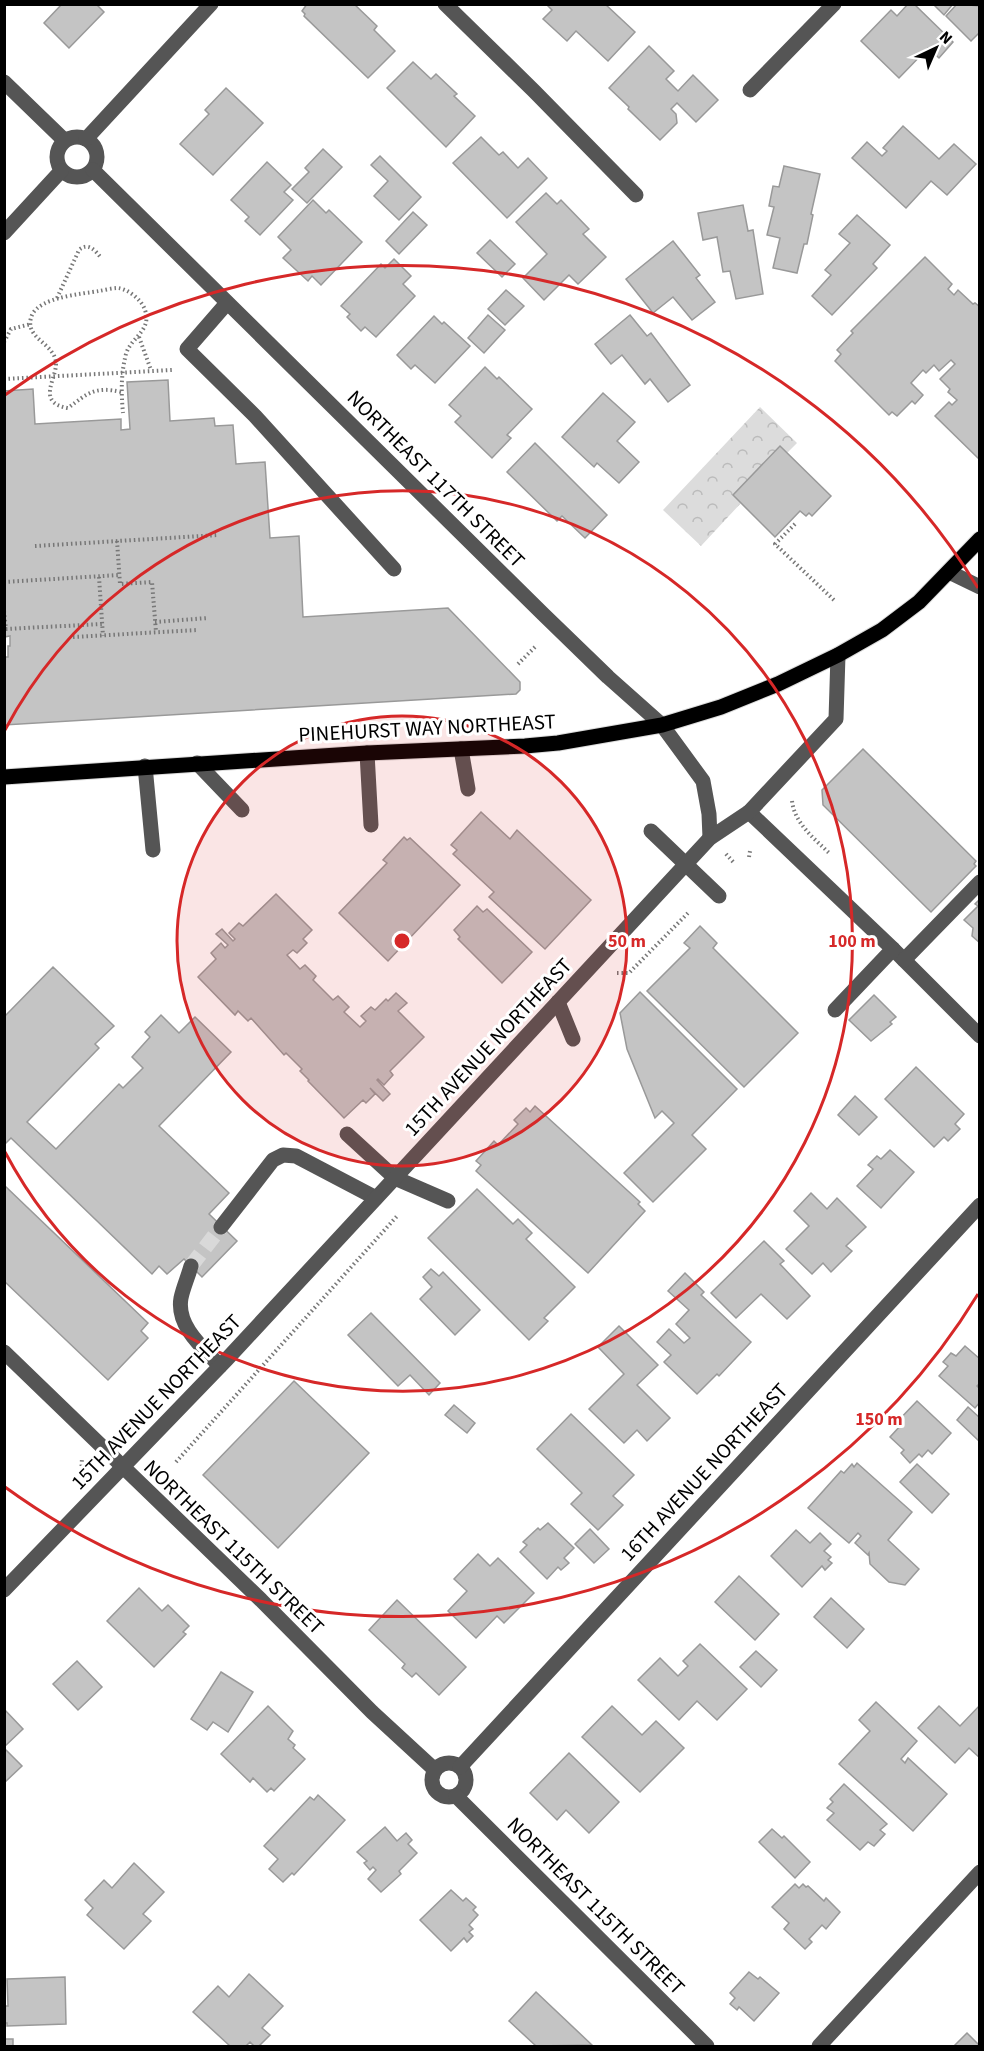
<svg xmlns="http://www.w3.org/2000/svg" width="984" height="2051" font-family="'Source Sans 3',sans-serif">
<defs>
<pattern id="forest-crowns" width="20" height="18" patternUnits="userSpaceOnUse" patternTransform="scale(1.5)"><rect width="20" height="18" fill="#dcdcdc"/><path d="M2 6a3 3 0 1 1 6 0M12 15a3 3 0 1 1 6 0" fill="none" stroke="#bbb"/></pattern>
</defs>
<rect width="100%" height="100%" fill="#fff"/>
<path fill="url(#forest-crowns)" d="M760 407 797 443 787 453 780 446 733 495 741 503 701 546 663 510Z"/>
<g fill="#c4c4c4" stroke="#999" stroke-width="1.5">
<path d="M62 4H96L104 12 69 48 44 23Z"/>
<path d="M307 4H354L377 26 374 30 395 51 368 78 304 16 305 14 302 11Z"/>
<path d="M550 4H605L635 32 608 61 576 31 567 41 543 19 552 10 548 6Z"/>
<path d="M908 4H914L953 42 939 58 928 48 899 78 861 41 891 10 897 16Z"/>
<path d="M933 4H953L944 15Z"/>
<path d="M957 4 980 6V32L971 41 946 16Z"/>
<path d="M649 46 674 71 666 79 678 91 693 75 718 100 696 122 677 103 671 109 676 114 677 123 660 140 628 109 629 107 609 88Z"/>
<path d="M413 62 431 79 436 74 457 94 454 96 475 116 446 147 387 88Z"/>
<path d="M226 88 263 123 213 175 180 144 209 114 205 110Z"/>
<path d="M903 126 939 159 954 144 976 164 947 195 931 181 906 208 852 158 867 142 882 156 887 151 883 148Z"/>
<path d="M481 137 499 155 503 152 518 168 528 158 547 178 507 218 453 163Z"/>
<path d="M323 149 342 167 307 203 292 189 309 172 305 168Z"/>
<path d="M380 156 421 197 399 220 374 196 388 181 371 165Z"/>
<path d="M267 162 291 185 284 192 293 200 260 235 245 221 249 217 231 200Z"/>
<path d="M784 166 820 174 811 214 813 215 807 244H804L797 273 773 268 780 238 767 235 774 207 769 206 773 186 779 187Z"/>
<path d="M546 193 557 204 561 200 589 229 583 234 606 257 578 284 569 275 544 300 523 278 547 254 516 222Z"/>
<path d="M313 200 326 213 329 210 362 242 321 285 312 276 308 281 283 258 291 250 278 237Z"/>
<path d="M743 205 748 231 753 230 763 294 736 299 730 271 723 272 717 237 703 240 698 213Z"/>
<path d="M413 212 427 225 399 254 386 241Z"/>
<path d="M857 215 890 245 873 264 877 268 832 315 812 296 831 275 825 270 850 243 839 234Z"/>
<path d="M490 240 515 264 502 277 477 253Z"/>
<path d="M673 241 700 275 696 278 715 302 692 320 673 297 653 313 626 279Z"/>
<path d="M925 257 952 284 948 289 954 295 958 290 973 304 975 303 980 307V460L935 416 949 402 952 405 957 400 948 392 950 389 940 379 955 364 951 360 939 371 934 365 926 373 923 370 911 383 923 395 915 404 912 401 897 416 892 412 889 415 835 361 841 354 837 350 853 333 851 331Z"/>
<path d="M394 259 411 276 403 284 415 296 376 337 365 327 361 331 347 317 350 314 341 306 381 264 385 268Z"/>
<path d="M506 290 524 306 505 325 488 309Z"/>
<path d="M488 315 505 330 484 353 468 338Z"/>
<path d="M630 315 647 336 651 333 690 385 668 402 650 379 645 384 622 355 611 364 595 344Z"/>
<path d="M434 316 442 324 444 322 470 346 435 383 415 365 411 369 397 355Z"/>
<path d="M485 367 497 379 499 377 532 409 507 435 511 438 492 458 455 422 461 416 449 405Z"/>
<path d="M168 380 170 421 214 418 215 426 233 425 236 464 265 462 270 538 299 536 303 617 448 608 520 682V690L516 694 4 725V657H8V646H10V636L4 637V391L33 389 35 424 121 419V430L130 429 127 382Z"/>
<path d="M603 393 635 422 617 441 639 462 619 483 597 463 594 467 562 437Z"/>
<path d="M535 443 607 515 585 538 562 516 557 521 507 472Z"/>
<path d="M780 446 831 496 812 516 809 513 806 516 800 511 775 537 733 495Z"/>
<path d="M863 749 976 861 974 864 976 866 931 912 823 805 822 790Z"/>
<path d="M481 812 510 839 517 830 591 900 545 949 489 897 494 892 453 854 457 850 451 845Z"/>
<path d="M404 837 407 840 410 838 460 885 388 961 339 913 387 863 383 860Z"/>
<path d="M276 894 312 930 303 939 307 943 297 953 293 950 287 955 300 969 305 965 316 976 313 980 333 1000 338 996 349 1007 344 1012 360 1027 366 1021 361 1016 371 1007 375 1010 386 999 388 1001 396 993 407 1003 398 1011 424 1037 390 1071 393 1075 384 1085 378 1079 377 1080 390 1094 383 1101 370 1088 375 1094 366 1103 363 1100 344 1118 308 1081 309 1080 300 1071 302 1069 286 1053 284 1055 251 1018 248 1021 238 1011 235 1015 198 977 216 959 211 953 221 943 225 948 228 945 216 934 222 929 233 941 235 939 229 933 239 923 243 926Z"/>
<path d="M980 899V943L972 936 973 928 964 920 978 906 975 904Z"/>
<path d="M477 906 483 912 487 909 532 952 502 983 458 939 460 937 454 930Z"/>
<path d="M700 926 717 943 713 948 798 1033 744 1087 647 991 690 948 684 943Z"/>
<path d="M53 967 114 1026 95 1044 99 1048 27 1122 56 1149 119 1084 123 1088 143 1068 132 1057 150 1037 145 1032 161 1015 179 1033 195 1017 231 1052 159 1126 229 1193 209 1214 237 1241 202 1277 184 1259 167 1274 159 1266 152 1274 11 1138 4 1145V1017Z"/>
<path d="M640 992 737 1089 692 1135 706 1149 653 1202 624 1173 674 1123 662 1111 655 1118 627 1049 620 1013Z"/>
<path d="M874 995 896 1017 890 1022 892 1024 871 1041 849 1020Z"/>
<path d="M916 1067 964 1114 955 1124 960 1129 948 1141 944 1137 934 1147 885 1099Z"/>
<path d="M855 1096 877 1117 859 1135 838 1115Z"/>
<path d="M535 1106 640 1202 638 1204 645 1211 588 1273 476 1171 481 1165 476 1161 494 1141 498 1145 518 1124 514 1120 526 1108 530 1112Z"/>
<path d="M890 1150 914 1172 881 1208 857 1186 873 1169 868 1165 877 1156 881 1159Z"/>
<path d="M4 1185 148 1323 141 1331 148 1338 108 1380 4 1281Z"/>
<path d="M477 1189 513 1224 518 1219 532 1233 526 1239 575 1287 544 1318 548 1321 529 1340 428 1238Z"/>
<path d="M811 1193 827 1209 837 1198 866 1227 846 1246 852 1251 831 1272 823 1263 812 1274 786 1249 809 1226 794 1211Z"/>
<path d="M764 1241 784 1261 780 1264 810 1296 787 1319 761 1294 736 1318 711 1293Z"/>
<path d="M431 1269 439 1276 443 1272 480 1310 455 1335 420 1299 432 1287 423 1277Z"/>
<path d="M685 1273 704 1292 701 1295 751 1342 719 1376 717 1374 697 1394 664 1362 671 1355 657 1342 669 1329 684 1343 690 1338 676 1324 689 1310 668 1291Z"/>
<path d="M371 1313 440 1383 429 1395 410 1375 398 1386 348 1335Z"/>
<path d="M619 1326 658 1365 637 1385 670 1418 647 1441 637 1430 624 1443 589 1409 624 1374 598 1347Z"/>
<path d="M965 1346 980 1359V1383L977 1386 980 1389V1402L975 1408 939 1376 948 1366 943 1362 951 1353 956 1356Z"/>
<path d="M294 1381 369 1453 278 1548 203 1475Z"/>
<path d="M917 1401 951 1433 932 1454 928 1450 922 1457 919 1454 910 1463 901 1453 904 1450 890 1437 901 1425 897 1422Z"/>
<path d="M454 1405 475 1423 467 1433 445 1415Z"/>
<path d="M968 1407 980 1418 979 1441 957 1420Z"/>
<path d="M571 1414 634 1475 613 1496 623 1505 598 1530 571 1504 582 1493 537 1449Z"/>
<path d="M857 1463 912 1512 888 1540 919 1569 905 1585 889 1582 870 1564 869 1553 868 1555 855 1543 861 1536 858 1533 849 1543 808 1508 841 1471 844 1473 852 1464 854 1467Z"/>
<path d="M917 1464 949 1494 932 1513 900 1482Z"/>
<path d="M548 1523 574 1548 564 1558 569 1563 561 1570 558 1567 547 1579 520 1552 527 1545 523 1542 538 1528 540 1530Z"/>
<path d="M590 1529 609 1549 594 1563 575 1544Z"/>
<path d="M796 1530 810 1543 820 1533 831 1544 824 1551 831 1557 828 1560 832 1563 825 1570 822 1566 802 1587 771 1556Z"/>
<path d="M478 1554 490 1566 498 1558 534 1593 504 1623 497 1616 476 1638 448 1611 467 1591 454 1579Z"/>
<path d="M739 1576 779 1614 755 1640 715 1602Z"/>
<path d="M139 1588 162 1611 168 1605 189 1626 183 1632 186 1634 154 1667 107 1621Z"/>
<path d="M831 1598 864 1629 847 1648 814 1617Z"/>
<path d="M397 1600 466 1667 439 1695 416 1673 412 1677 402 1668 405 1664 369 1630Z"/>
<path d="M700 1644 747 1689 717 1720 697 1701 679 1720 638 1680 660 1658 678 1676 688 1666 683 1661Z"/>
<path d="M756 1651 777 1670 761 1687 740 1667Z"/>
<path d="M77 1661 102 1687 78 1710 53 1684Z"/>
<path d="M221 1672 253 1692 228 1732 213 1722 207 1730 191 1719Z"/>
<path d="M876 1702 917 1741 901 1759 905 1763 908 1758 947 1794 913 1831 839 1764 870 1731 859 1720Z"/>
<path d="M980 1705V1758L969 1748 955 1763 918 1728 939 1706 960 1726Z"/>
<path d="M268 1706 293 1731 288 1739 295 1745 293 1748 305 1759 274 1791 271 1788 267 1792 253 1778 250 1782 221 1754Z"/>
<path d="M612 1706 642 1735 656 1721 684 1748 640 1792 582 1737Z"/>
<path d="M4 1709 23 1729 4 1747Z"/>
<path d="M4 1748 22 1766 4 1783Z"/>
<path d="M569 1753 619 1802 589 1833 566 1810 557 1820 530 1793Z"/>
<path d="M844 1784 887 1824 880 1830 885 1834 874 1846 868 1842 860 1850 827 1820 834 1813 827 1808 833 1802 830 1799Z"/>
<path d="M318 1795 345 1820 294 1875 292 1873 283 1882 269 1869 278 1859 264 1846 310 1797 314 1800Z"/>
<path d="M385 1827 397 1841 406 1833 412 1840 408 1844 417 1853 399 1871 401 1874 381 1892 368 1879 376 1870 373 1867 370 1870 364 1863 367 1861 357 1852Z"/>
<path d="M772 1829 782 1838 784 1836 810 1862 795 1878 759 1842Z"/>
<path d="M134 1863 164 1892 143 1914 151 1921 124 1949 87 1915 93 1908 85 1900 104 1880 112 1888Z"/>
<path d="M795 1884 799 1888 803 1884 806 1887 808 1886 824 1901 826 1898 840 1912 826 1929 822 1925 809 1939 812 1942 805 1949 784 1929 789 1923 772 1907Z"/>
<path d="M451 1890 463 1901 466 1898 476 1907 473 1910 478 1915 469 1925 473 1929 469 1932 473 1936 467 1942 464 1938 451 1951 420 1920Z"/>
<path d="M749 1972 758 1979 760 1977 779 1993 754 2021 739 2007 737 2010 730 2004 735 1998 730 1993Z"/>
<path d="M249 1974 283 2006 262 2028 270 2035 259 2046H254L250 2042 246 2046H230L193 2012 218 1986 229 1997Z"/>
<path d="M65 1977 66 2024 7 2026V2023H4V2006H8L7 1979Z"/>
<path d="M536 1992 592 2045 536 2046 509 2021Z"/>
<path d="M967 2033 980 2046H954Z"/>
<rect x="4" y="2039" width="9" height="7"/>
</g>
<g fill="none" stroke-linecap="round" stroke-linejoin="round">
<path stroke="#d9d9d9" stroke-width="15" stroke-dasharray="15 8" stroke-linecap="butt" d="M191 1266 221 1227"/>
<g stroke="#dbdbdb" stroke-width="17">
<path id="major" d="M4 777 367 753 525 746 558 743 662 725 721 707 778 684 838 655 882 630 919 602 980 539"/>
</g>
<g stroke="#777" stroke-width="4" stroke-dasharray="1.5 3" stroke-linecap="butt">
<path d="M57 298 79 250C88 242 95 250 101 258"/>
<path d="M139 337 151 370"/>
<path d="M4 342 11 329 31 324"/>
<path d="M4 379 172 370"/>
<path d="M121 392C95 386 88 393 68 408 37 403 55 381 56 365 57 343 22 339 32 315 40 297 82 294 99 291 105 290 112 288 118 288 128 289 142 300 145 310 152 331 131 337 126 354 121 373 121 392 123 413"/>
<path d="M795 524 775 544 835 601"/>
<path d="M117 541 120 584 152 582 156 632"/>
<path d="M35 546 218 535"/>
<path d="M99 577 103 636"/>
<path d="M4 582 119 575"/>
<path d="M4 611 6 629 102 624"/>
<path d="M155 622 208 618"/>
<path d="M73 637 197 630"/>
<path d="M4 643H7"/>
<path d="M518 664 536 646"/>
<path d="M792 801C795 824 814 838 829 853"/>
<path d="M726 854 735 864"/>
<path d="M749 857 750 851"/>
<path d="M617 973H629L688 913"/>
<path d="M176 1462 398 1215"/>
<path d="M81 1475 82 1458"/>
</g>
<g stroke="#555" stroke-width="15">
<path d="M445 4 534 91 636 195"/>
<path d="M4 82 64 140"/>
<path d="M750 90 834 4"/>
<circle cx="77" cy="157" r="20"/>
<path d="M86 139 211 4"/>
<path d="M93 170 543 614 608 677 662 725 703 781 709 814 710 838"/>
<path d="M4 233 61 171"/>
<path d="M227 303 187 349 255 416 394 569"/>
<path d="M949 572 980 587"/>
<path d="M461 749 468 789"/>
<path d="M367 753 371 825"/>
<path d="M197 763 242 810"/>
<path d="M145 766 153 850"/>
<path d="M749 812 893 949 980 1036"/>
<path d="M651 831 719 896"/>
<path d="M904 960 980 882"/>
<path d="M558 1002 573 1039"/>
<path d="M835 1010 893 949"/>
<path d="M347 1134 395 1178 448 1201"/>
<path d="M221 1227 273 1160 283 1155 296 1156 376 1198"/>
<path d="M191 1266C188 1277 183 1288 181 1298 176 1326 203 1348 220 1366"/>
<path d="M4 1352 261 1600 372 1712 435 1770"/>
<path d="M4 1590 227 1359 710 838 749 812 836 719 838 655"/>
<circle cx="449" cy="1780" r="17"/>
<path d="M460 1767 980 1205"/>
<path d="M456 1796 707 2046"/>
<path d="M819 2046 980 1872"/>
</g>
<use href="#major" stroke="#000" stroke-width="15"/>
</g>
<circle cx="402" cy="941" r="225" fill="#d62828" fill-opacity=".12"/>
<g fill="none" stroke="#d62828" stroke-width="3">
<circle cx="402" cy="941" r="225"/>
<path d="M5 730A450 450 0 1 1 5 1152"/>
<path d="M978 1294A675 675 0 0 1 5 1487M5 395A675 675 0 0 1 978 588"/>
</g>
<g text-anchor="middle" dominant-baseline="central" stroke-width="6" stroke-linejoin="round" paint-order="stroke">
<g font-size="21" fill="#000" stroke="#fff">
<text transform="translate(436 479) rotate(45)">NORTHEAST 117TH STREET</text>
<text transform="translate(427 728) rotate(-3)">PINEHURST WAY NORTHEAST</text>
<text transform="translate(488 1047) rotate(-47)">15TH AVENUE NORTHEAST</text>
<text transform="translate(156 1402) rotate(-46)">15TH AVENUE NORTHEAST</text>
<text transform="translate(704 1472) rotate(-47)">16TH AVENUE NORTHEAST</text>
<text transform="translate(234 1547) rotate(44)">NORTHEAST 115TH STREET</text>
<text transform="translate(596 1906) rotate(45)">NORTHEAST 115TH STREET</text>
</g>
</g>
<circle cx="402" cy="941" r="9" fill="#d62828" stroke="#fff" stroke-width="3"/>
<g font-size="18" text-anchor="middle" font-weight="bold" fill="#d62828" stroke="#fff" stroke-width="6" stroke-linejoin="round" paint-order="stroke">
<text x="627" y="947">50 m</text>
<text x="852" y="947">100 m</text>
<text x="879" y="1425">150 m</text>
</g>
<rect width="984" height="2051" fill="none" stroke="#000000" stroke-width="12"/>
<g transform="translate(936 48) rotate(44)" stroke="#ffffff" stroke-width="4.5" paint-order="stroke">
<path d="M0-4.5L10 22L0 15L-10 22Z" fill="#000000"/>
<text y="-9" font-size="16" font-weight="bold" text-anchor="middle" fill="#000000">N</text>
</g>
</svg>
